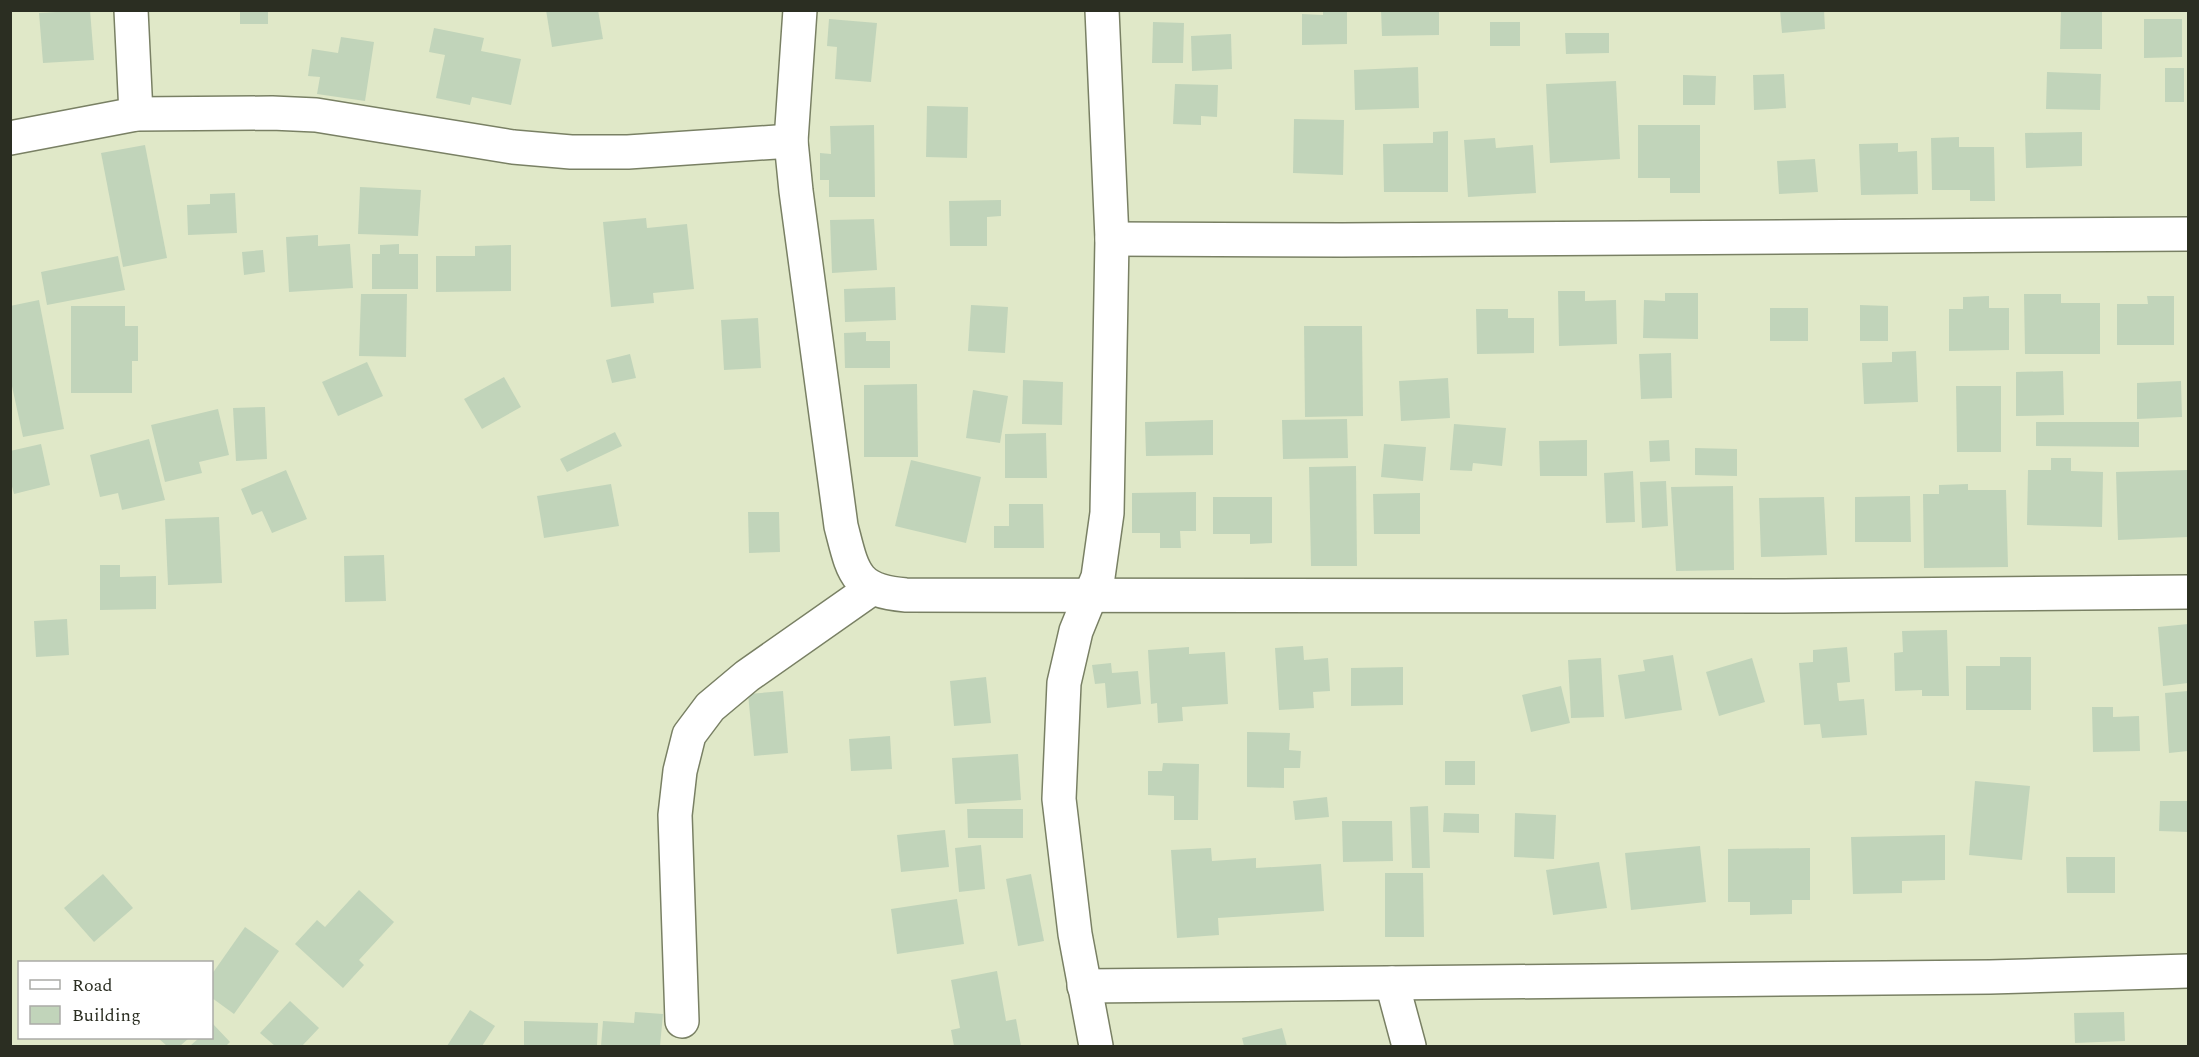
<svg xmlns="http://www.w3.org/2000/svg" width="2199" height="1057" font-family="Spectral,serif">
<rect width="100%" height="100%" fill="#e0e8c8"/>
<g fill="#c1d4ba">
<path d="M90 10 94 60 43 63 39 13Z"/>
<rect x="240" y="10" width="28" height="14"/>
<path d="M546 10H598L603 39 552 47Z"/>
<path d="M1323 10H1347V44L1302 45V14L1323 15Z"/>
<path d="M1381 10H1439V35L1382 36Z"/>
<path d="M1780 10H1824L1825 29 1782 33Z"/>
<path d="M2061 10H2102V49H2060Z"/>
<path d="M829 19 877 23 871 82 835 79 837 47 827 46Z"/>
<path d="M2144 19H2182V57L2144 58Z"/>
<path d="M1153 22 1184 23 1183 63H1152Z"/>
<rect x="1490" y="22" width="30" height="24"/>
<path d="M434 28 484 38 481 51 521 59 511 105 472 97 470 105 436 98 445 55 429 52Z"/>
<path d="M1565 33H1609V53L1566 54Z"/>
<path d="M1231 34 1232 69 1192 71 1191 36Z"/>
<path d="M341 37 374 42 365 101 317 94 320 77 308 76 312 49 338 53Z"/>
<path d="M1418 67 1419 108 1355 110 1354 70Z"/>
<rect x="2165" y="68" width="19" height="34"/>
<path d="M2047 72 2101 74 2100 110 2046 109Z"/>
<path d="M1784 74 1786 108 1754 110 1753 75Z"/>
<path d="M1683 75 1716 76 1715 105H1683Z"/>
<path d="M1616 81 1620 159 1550 163 1546 84Z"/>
<path d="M1175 84 1218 85 1217 117 1201 116V125L1173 124Z"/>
<path d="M927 106 968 107 967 158 926 157Z"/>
<path d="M1294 119 1344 120 1343 175 1293 173Z"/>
<path d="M874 125 875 197H829V180H820V153L831 154 830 126Z"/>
<path d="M1638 125H1700V193H1670V178H1638Z"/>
<path d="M1448 131V192H1384L1383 144 1433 143V132Z"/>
<path d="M2082 132V166L2026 168 2025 133Z"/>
<path d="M1959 137V147H1994L1995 201H1970V190H1932L1931 138Z"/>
<path d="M1495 138 1496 148 1533 145 1536 193 1468 197 1464 140Z"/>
<path d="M1898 143V152L1917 151 1918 194 1861 195 1859 144Z"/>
<path d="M145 145 167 258 123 267 101 153Z"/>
<path d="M1815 159 1818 192 1779 194 1777 161Z"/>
<path d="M360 187 421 190 418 236 358 234Z"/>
<path d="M235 193 237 233 188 235 187 205 210 204V194Z"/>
<path d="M1001 200V216L987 217V246H950L949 201Z"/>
<path d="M646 218 647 228 687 224 694 289 653 293 654 303 611 307 603 222Z"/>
<path d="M874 219 877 270 832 273 830 220Z"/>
<path d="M318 235V246L350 244 353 288 289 292 286 237Z"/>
<path d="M399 244V254H418V289H372V254H380V245Z"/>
<path d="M511 245V291L436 292V256H475V246Z"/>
<path d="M263 250 265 272 244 275 242 252Z"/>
<path d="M118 256 125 290 47 305 41 272Z"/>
<path d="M895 287 896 320 845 322 844 289Z"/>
<path d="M1558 291H1585V301L1616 300 1617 344 1559 346Z"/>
<path d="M1665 293H1698V339L1643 338 1644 300 1665 301Z"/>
<path d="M361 294H407L406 357 359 356Z"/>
<path d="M2024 294H2061V303H2100V354H2025Z"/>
<path d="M1989 296V308H2009V350L1949 351V309H1963V297Z"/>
<path d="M2147 296H2174V345H2117V304H2148Z"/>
<path d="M39 300 64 429 23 437 10 377V306Z"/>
<path d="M971 305 1008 307 1005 353 968 351Z"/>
<path d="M1860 305 1888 306V341H1860Z"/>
<path d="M71 306H125V326H138V361H132V393H71Z"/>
<rect x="1770" y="308" width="38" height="33"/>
<path d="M1476 309H1508V318H1534V353L1477 354Z"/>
<path d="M758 318 761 368 724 370 721 320Z"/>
<path d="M1304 326H1362L1363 416 1305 417Z"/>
<path d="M866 332V341H890V368H845L844 333Z"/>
<path d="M1916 351 1918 402 1864 404 1862 363 1892 362V352Z"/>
<path d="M1671 353 1672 398 1641 399 1639 354Z"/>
<path d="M630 354 636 378 612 383 606 360Z"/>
<path d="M367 362 383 396 338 416 322 382Z"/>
<path d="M2063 371 2064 415 2016 416V372Z"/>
<path d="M504 377 521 407 482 429 464 399Z"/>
<path d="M1448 378 1450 418 1401 421 1399 381Z"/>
<path d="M1023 380 1063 382 1062 425 1022 424Z"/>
<path d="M2181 381 2182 417 2137 419V383Z"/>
<path d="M917 384 918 457H864V385Z"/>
<path d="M1956 386H2001V452H1957Z"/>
<path d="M973 390 1008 396 1000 443 966 438Z"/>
<path d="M265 407 267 459 236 461 233 408Z"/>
<path d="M218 409 229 455 199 462 202 473 165 482 151 425Z"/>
<path d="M1347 419 1348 458 1283 459 1282 420Z"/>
<path d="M1213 420V455L1146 456 1145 422Z"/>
<path d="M2036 422H2139V447L2036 446Z"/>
<path d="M1454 424 1506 428 1502 466 1473 463 1472 471 1450 470Z"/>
<path d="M615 432 622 446 567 472 560 459Z"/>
<path d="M1046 433 1047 478H1005V434Z"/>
<path d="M149 439 165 500 122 510 118 493 100 497 90 455Z"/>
<path d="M1587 440V476H1540L1539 441Z"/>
<path d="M1669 440 1670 461 1650 462 1649 441Z"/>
<path d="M41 444 50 485 14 494 10 479V451Z"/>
<path d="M1384 444 1426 447 1423 481 1381 477Z"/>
<path d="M1695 448 1737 449V476L1695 475Z"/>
<path d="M2051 458H2071V471L2103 472 2102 527 2027 525 2028 470H2051Z"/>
<path d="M911 460 981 477 966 543 895 526Z"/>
<path d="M1356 466 1357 566H1311L1309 467Z"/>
<path d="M286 470 307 519 272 533 262 511 252 515 241 489Z"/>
<path d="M2188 470V537L2118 540 2116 472Z"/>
<path d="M1633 471 1635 522 1606 523 1604 473Z"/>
<path d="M1666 481 1668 526 1642 528 1640 482Z"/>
<path d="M611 484 619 526 544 538 537 496Z"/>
<path d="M1968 484V490H2006L2008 567 1924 568 1923 494H1939V485Z"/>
<path d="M1733 486 1734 570 1676 571 1671 487Z"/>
<path d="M1196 492V531H1180L1181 548H1160V533H1132V493Z"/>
<path d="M1420 493V534H1374L1373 494Z"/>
<path d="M1910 496 1911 542H1855V497Z"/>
<path d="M1213 497H1272V543L1250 544V534H1213Z"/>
<path d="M1824 497 1827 555 1761 557 1759 498Z"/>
<path d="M1009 504H1043L1044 548H994V526H1009Z"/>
<path d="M748 512H779L780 552 749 553Z"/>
<path d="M219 517 222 583 168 585 165 519Z"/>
<path d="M384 555 386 601 345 602 344 556Z"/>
<path d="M100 565H120V577L156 576V609L100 610Z"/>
<path d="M67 619 69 655 36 657 34 621Z"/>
<path d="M2188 624V683L2163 686 2158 627Z"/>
<path d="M1947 630 1949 696H1922V690L1895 691 1894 653 1903 652 1902 631Z"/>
<path d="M1303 646 1304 660 1328 658 1330 691 1313 692 1314 708 1279 710 1275 648Z"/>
<path d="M1189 647V654L1225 652 1228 704 1182 707 1183 721 1158 723 1157 703 1151 704 1148 650Z"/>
<path d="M1847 647 1850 682 1837 683 1839 701 1864 699 1867 735 1822 738 1820 724 1804 725 1799 663 1813 662V650Z"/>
<path d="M1673 655 1682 710 1625 719 1618 675 1645 671 1643 660Z"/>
<path d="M2000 657H2031V710H1966V666H2000Z"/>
<path d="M1601 658 1604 717 1571 718 1568 660Z"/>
<path d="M1752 658 1765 702 1719 716 1706 672Z"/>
<path d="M1111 663 1112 673 1138 671 1141 704 1107 708 1105 683 1095 684 1092 665Z"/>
<path d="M1403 667V705L1351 706V668Z"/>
<path d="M986 677 991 723 954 726 950 681Z"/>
<path d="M1561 686 1570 723 1531 732 1522 695Z"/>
<path d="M783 691 788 753 754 756 748 694Z"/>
<path d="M2188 691V751L2169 753 2165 693Z"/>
<path d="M2092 707H2113V717L2139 716 2140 751 2093 752Z"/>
<path d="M1247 732 1290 733 1289 750 1301 751 1300 768H1284V788L1247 787Z"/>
<path d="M890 736 892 769 851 771 849 739Z"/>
<path d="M1018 754 1021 800 955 804 952 758Z"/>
<rect x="1445" y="761" width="30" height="24"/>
<path d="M1163 763 1199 764 1198 820H1174V796L1148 795V771H1162Z"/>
<path d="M1975 781 2030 786 2022 860 1969 855Z"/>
<path d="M1327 797 1329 817 1295 820 1293 801Z"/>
<path d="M2160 801H2188V832L2159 831Z"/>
<path d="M1428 806 1430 868H1412L1410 807Z"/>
<path d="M967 809H1023V838H968Z"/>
<path d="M1444 813 1479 814V833L1443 832Z"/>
<path d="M1515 813 1556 815 1554 859 1514 857Z"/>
<path d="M1342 821H1392L1393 861 1343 862Z"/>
<path d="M945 830 949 867 901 872 897 835Z"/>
<path d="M1945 835V880L1902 881V893L1853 894 1851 837Z"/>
<path d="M981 845 985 889 959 892 955 848Z"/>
<path d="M1700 846 1706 902 1631 910 1625 853Z"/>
<path d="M1211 848 1212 861 1256 858V868L1321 864 1324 911 1218 918 1219 935 1177 938 1171 850Z"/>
<path d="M1810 848V900H1792V914L1750 915V902H1728V849Z"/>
<path d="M2066 857H2115V893H2067Z"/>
<path d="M1599 862 1607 908 1553 915 1546 870Z"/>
<path d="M1385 873H1423L1424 937H1385Z"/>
<path d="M103 874 133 908 94 942 64 908Z"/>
<path d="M1031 874 1044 941 1018 946 1006 879Z"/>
<path d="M359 890 394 922 359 960 364 965 343 988 295 944 317 920 325 927Z"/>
<path d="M957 899 964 944 897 954 891 909Z"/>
<path d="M245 927 279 951 234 1014 212 998V974Z"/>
<path d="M997 971 1006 1021 1016 1019 1021 1046H954L951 1030 960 1028 951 980Z"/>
<path d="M290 1001 319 1028 302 1046H275L260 1033Z"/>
<path d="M470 1010 495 1026 482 1046H447Z"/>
<path d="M635 1012 663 1014 660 1046H601L603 1021 634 1023Z"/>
<path d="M2124 1012 2125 1041 2075 1043 2074 1013Z"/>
<path d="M524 1021 598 1023 597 1046H524Z"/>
<path d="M213 1024 230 1042 226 1046H190L199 1038H212Z"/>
<path d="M1282 1028 1287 1046H1244L1242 1038Z"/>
<path d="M158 1038H189L180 1046H167Z"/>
</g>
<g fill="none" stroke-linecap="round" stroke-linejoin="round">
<g stroke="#798064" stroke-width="36">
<g id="minor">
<path d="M131 10 136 114"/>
<path d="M800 10 791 141 796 191 841 526C853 572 854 591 906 595L1784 596 2188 592"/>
<path d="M10 138 136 114 272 113 316 115 513 147 571 152H628L791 141"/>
<path d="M1112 239 1342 240 2188 234"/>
<path d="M1392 983 1409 1046"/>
<path d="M1084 986 1990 977 2188 971"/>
<path d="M682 1021 675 815 680 771 689 735 710 707 747 676 871 589"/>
<path d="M1096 1046 1075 934 1059 799 1064 683 1076 631 1098 577 1107 513 1112 239 1102 10"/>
</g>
</g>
<use href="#minor" stroke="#fff" stroke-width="33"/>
</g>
<rect width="2199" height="1057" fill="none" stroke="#2b2e22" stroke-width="24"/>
<rect x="18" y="961" width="195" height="78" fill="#ffffff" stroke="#aaaba7" stroke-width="1.5"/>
<rect x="30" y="980" width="30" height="9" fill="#ffffff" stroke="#aaaba7" stroke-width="1.5"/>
<text x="72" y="991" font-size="18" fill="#2b2e22">Road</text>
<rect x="30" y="1006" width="30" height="18" fill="#c1d4ba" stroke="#aaaba7" stroke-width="1.5"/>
<text x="72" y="1021" font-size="18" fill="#2b2e22">Building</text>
</svg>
